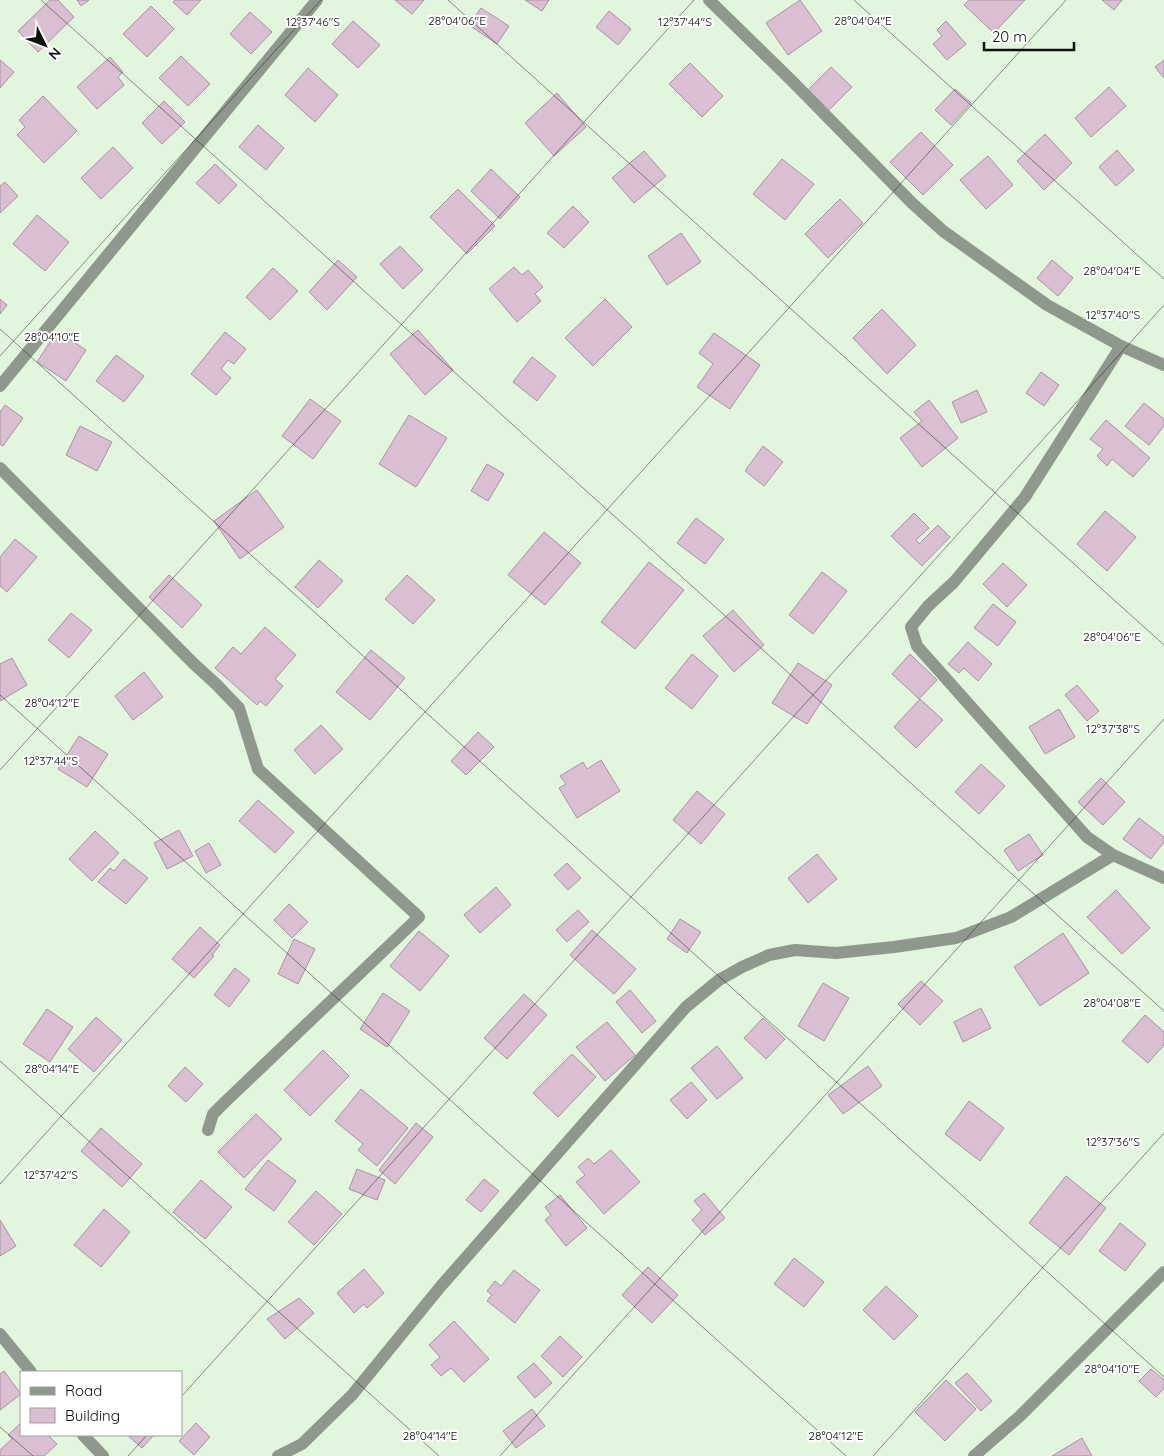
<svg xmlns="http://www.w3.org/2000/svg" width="1164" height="1456" font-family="Quicksand,sans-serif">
<rect width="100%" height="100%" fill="#e1f6dc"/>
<g fill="#dabed2" stroke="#ab91a4">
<path d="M50 0H58L74 17 38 52 18 31Z"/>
<path d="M77 0H89L81 6Z"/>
<path d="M175 0H201L187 15 173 2Z"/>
<path d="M395 0H424L412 14Z"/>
<path d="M525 0H549L542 11Z"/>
<path d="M800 0 822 31 788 55 766 23Z"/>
<path d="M969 0H1025L994 33 964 5Z"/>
<path d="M1102 0H1122L1114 10Z"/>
<path d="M151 6 174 29 147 57 123 34Z"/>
<path d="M481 8 509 26 497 44 469 25Z"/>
<path d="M609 11 631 29 618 45 596 27Z"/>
<path d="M250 12 272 32 251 54 230 34Z"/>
<path d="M353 21 380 45 358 68 332 44Z"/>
<path d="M946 21 966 44 947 60 933 44 942 36 937 30Z"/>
<path d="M181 56 210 84 188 106 159 78Z"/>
<path d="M110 57 123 72 118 77 124 85 97 109 77 87Z"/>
<path d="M0 60 14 72 0 88Z"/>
<path d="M1164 60V78L1155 67Z"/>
<path d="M690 63 723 96 702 117 669 84Z"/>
<path d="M831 67 852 87 828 111 808 90Z"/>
<path d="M308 68 338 95 315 122 285 95Z"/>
<path d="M1109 87 1126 106 1091 137 1075 118Z"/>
<path d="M955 89 971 103 951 125 935 110Z"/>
<path d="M557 93 586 127 554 156 525 123Z"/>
<path d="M43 96 77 131 44 163 17 135 25 127 19 120Z"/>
<path d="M164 101 185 122 162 144 142 123Z"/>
<path d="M258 125 284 148 266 170 239 147Z"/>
<path d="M921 132 953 165 923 195 890 162Z"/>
<path d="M1045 134 1072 163 1044 190 1017 161Z"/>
<path d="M113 147 133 168 101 199 81 178Z"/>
<path d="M1117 150 1134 170 1116 186 1099 167Z"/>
<path d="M644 151 666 176 634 203 612 178Z"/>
<path d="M988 156 1013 185 986 209 960 180Z"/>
<path d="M782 159 814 184 785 220 753 194Z"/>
<path d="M215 164 237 185 219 204 196 183Z"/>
<path d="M491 169 520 197 500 219 471 191Z"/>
<path d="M5 182 18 196 0 213V186Z"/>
<path d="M458 189 495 226 467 254 430 217Z"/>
<path d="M840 199 863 223 828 258 805 234Z"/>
<path d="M573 206 589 222 564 248 547 233Z"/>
<path d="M37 215 69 242 45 271 13 244Z"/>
<path d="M681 233 701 262 667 285 648 256Z"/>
<path d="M400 246 423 270 403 289 380 264Z"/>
<path d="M338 260 357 277 327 310 309 292Z"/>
<path d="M1052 260 1073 278 1058 296 1037 278Z"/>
<path d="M514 267 522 275 528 270 543 287 535 294 541 301 517 322 489 289Z"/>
<path d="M273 268 298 291 270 320 246 297Z"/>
<path d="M0 299 7 305 0 314Z"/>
<path d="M605 299 632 327 593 366 565 338Z"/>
<path d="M882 309 916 345 887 374 853 338Z"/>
<path d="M418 330 453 370 425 395 390 354Z"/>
<path d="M57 331 86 350 66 381 37 362Z"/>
<path d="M225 332 246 349 234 364 228 360 221 369 231 378 216 395 191 374Z"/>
<path d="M714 333 760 365 730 409 697 387 713 364 699 353Z"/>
<path d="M116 355 144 376 124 402 96 381Z"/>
<path d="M532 357 556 376 537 401 513 382Z"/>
<path d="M1041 372 1059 385 1044 406 1026 393Z"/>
<path d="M977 390 987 412 961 423 952 402Z"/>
<path d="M310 399 341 421 313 459 282 436Z"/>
<path d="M929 400 958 438 922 467 900 438 922 421 914 412Z"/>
<path d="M1144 403 1164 419V426L1149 445 1125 426Z"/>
<path d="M5 405 23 418 3 446 0 444V412Z"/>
<path d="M409 415 447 438 416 487 379 464Z"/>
<path d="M1106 420 1150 458 1133 477 1112 459 1107 466 1097 456 1103 449 1090 439Z"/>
<path d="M80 426 112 442 97 471 66 455Z"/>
<path d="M763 446 783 462 764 486 745 471Z"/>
<path d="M487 464 504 474 488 501 471 491Z"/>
<path d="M257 490 284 527 240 559 214 521Z"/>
<path d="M1105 511 1136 537 1107 571 1077 544Z"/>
<path d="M914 513 929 528 916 540 919 544 938 525 950 537 922 566 891 536Z"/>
<path d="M696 518 724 539 705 564 677 543Z"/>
<path d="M544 532 581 563 545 605 508 575Z"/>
<path d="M15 539 37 557 7 592 0 586V557Z"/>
<path d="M319 560 343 581 318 608 295 587Z"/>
<path d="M649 562 684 590 635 649 601 622Z"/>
<path d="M1003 563 1027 585 1007 607 983 584Z"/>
<path d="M822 572 847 591 813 634 789 615Z"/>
<path d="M169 575 202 605 182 628 149 597Z"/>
<path d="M407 575 435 600 413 624 385 599Z"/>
<path d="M993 604 1016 622 998 646 974 628Z"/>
<path d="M733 610 764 645 734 672 703 636Z"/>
<path d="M71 613 92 630 69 658 48 640Z"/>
<path d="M265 627 296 655 275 679 283 686 266 706 260 701 257 705 215 668 233 647 241 654Z"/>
<path d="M968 642 992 664 978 681 964 668 959 673 948 664Z"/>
<path d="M371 650 405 678 370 720 336 692Z"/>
<path d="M692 654 718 676 692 709 665 688Z"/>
<path d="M910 654 937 680 919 699 892 674Z"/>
<path d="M12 658 27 685 0 701V664Z"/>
<path d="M798 663 832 685 807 724 772 703Z"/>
<path d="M144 672 163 697 133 720 115 696Z"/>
<path d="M1077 685 1099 711 1087 721 1065 695Z"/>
<path d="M920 699 943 720 916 748 894 727Z"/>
<path d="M1059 709 1075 737 1045 754 1029 727Z"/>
<path d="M321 725 343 749 315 774 294 750Z"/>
<path d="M478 732 494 747 466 775 451 761Z"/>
<path d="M79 736 108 754 87 787 58 769Z"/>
<path d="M601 760 620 791 577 818 559 788 566 784 560 776 583 762 587 769Z"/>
<path d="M981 764 1005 786 979 814 955 792Z"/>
<path d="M1101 778 1125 802 1103 825 1078 802Z"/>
<path d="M697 791 725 814 701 844 673 820Z"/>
<path d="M258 800 294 832 275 853 239 821Z"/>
<path d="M1139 818 1164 837V842L1151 859 1123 839Z"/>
<path d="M179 830 193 856 167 869 154 843Z"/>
<path d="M95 831 119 853 92 881 69 859Z"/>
<path d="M1029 834 1043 855 1018 871 1004 850Z"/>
<path d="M209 843 221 865 206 873 195 851Z"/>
<path d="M817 854 837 879 808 903 788 878Z"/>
<path d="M124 859 148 878 126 904 98 882 110 868 114 871Z"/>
<path d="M567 863 581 878 568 890 554 875Z"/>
<path d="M496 887 511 905 480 933 464 915Z"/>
<path d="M1116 890 1150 928 1122 954 1087 917Z"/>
<path d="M289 904 308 922 292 938 274 920Z"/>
<path d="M578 910 589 922 567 942 556 930Z"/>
<path d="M680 919 701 932 687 953 667 939Z"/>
<path d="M200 927 220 945 212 955 214 956 194 978 172 959Z"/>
<path d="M592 930 636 969 614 994 570 955Z"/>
<path d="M419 931 449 956 420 991 390 966Z"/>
<path d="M1063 933 1089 973 1040 1006 1014 967Z"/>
<path d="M294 939 315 949 298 984 278 974Z"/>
<path d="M235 968 250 980 229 1007 214 995Z"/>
<path d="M921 981 943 1001 920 1025 898 1004Z"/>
<path d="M823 983 849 998 824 1041 798 1026Z"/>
<path d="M630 990 656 1021 642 1033 616 1002Z"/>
<path d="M383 993 410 1011 387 1047 360 1029Z"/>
<path d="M524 994 547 1015 507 1059 484 1038Z"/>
<path d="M981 1008 991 1028 963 1042 954 1022Z"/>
<path d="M47 1009 73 1027 50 1062 23 1044Z"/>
<path d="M1145 1015 1164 1032V1045L1148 1063 1122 1041Z"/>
<path d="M96 1017 122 1040 94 1072 68 1049Z"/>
<path d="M763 1018 785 1039 766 1059 744 1038Z"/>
<path d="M607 1022 635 1055 605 1081 576 1047Z"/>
<path d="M717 1046 743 1078 717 1099 691 1068Z"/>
<path d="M323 1050 349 1076 310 1116 284 1090Z"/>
<path d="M572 1054 596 1077 558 1117 533 1093Z"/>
<path d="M868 1066 882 1086 843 1114 828 1095Z"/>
<path d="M185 1067 203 1084 186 1102 168 1086Z"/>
<path d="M691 1082 707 1100 687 1119 670 1100Z"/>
<path d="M361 1089 408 1128 377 1166 358 1150 363 1144 335 1121Z"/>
<path d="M969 1101 1004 1128 980 1161 945 1134Z"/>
<path d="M256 1114 282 1139 244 1178 218 1152Z"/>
<path d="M416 1123 433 1137 395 1184 379 1170Z"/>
<path d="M101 1128 142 1164 122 1187 81 1151Z"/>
<path d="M611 1150 640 1182 604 1214 576 1182 585 1175 578 1167 588 1158 594 1164Z"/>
<path d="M268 1160 296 1181 274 1211 245 1189Z"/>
<path d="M357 1169 385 1180 377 1200 349 1189Z"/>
<path d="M1066 1176 1106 1208 1069 1255 1029 1223Z"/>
<path d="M484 1179 499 1191 481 1212 466 1200Z"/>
<path d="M201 1180 232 1207 205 1239 173 1212Z"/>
<path d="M316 1191 342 1214 314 1245 288 1222Z"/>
<path d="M704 1193 725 1218 705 1235 692 1220 702 1210 694 1201Z"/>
<path d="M560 1195 587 1228 566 1246 545 1220 551 1215 545 1207Z"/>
<path d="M104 1209 130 1232 101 1267 74 1245Z"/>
<path d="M0 1220 16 1246 0 1256Z"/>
<path d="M1120 1223 1146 1244 1125 1271 1099 1251Z"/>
<path d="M794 1258 824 1282 804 1307 774 1284Z"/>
<path d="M648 1267 678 1295 652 1323 622 1295Z"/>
<path d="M364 1269 384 1293 367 1308 364 1304 354 1313 337 1293Z"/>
<path d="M514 1270 540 1290 515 1323 487 1301 492 1295 487 1291 495 1281 501 1286Z"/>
<path d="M886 1286 918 1316 894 1340 863 1310Z"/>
<path d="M299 1298 314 1313 285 1339 267 1319Z"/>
<path d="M454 1321 489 1359 464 1382 451 1368 441 1376 431 1365 440 1357 429 1345Z"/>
<path d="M560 1336 582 1357 563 1377 541 1356Z"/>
<path d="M534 1363 552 1383 535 1398 517 1377Z"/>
<path d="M1151 1369 1164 1380V1388L1156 1397 1139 1381Z"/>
<path d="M4 1371 21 1394 0 1410V1374Z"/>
<path d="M967 1373 992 1401 981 1411 955 1383Z"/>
<path d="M946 1380 976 1409 945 1441 915 1412Z"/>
<path d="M532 1409 545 1426 516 1448 503 1431Z"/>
<path d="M21 1423V1435H48L57 1444 44 1456H0V1450L12 1439 8 1435Z"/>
<path d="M196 1423 210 1437 194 1455 179 1441Z"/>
<path d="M127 1435H154L142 1448Z"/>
<path d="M1082 1438 1092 1456H1052Z"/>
</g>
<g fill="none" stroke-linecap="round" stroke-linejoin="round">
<g stroke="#8f988d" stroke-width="12">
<path d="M709 0 791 80 912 203 943 231 1047 305 1121 346 1164 365"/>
<path d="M1121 346 1025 497 954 582 928 606 911 627 917 646 1087 837 1113 855 1164 878"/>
<path d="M0 386 317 0"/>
<path d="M0 468 193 663 216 684 239 708 258 769 419 917 225 1102 213 1114 208 1130"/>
<path d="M0 1334 31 1372"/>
<path d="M83 1435 103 1456"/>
<path d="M278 1456 302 1444 352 1395 441 1286 686 1007 719 980 742 967 769 955 795 950 836 953 894 947 956 938 1011 917 1113 855"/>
<path d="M974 1456 1020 1416 1164 1272"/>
</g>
</g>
<path fill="none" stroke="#0a1109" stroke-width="1" stroke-opacity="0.45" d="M41 0 1164 1011M448 0 1164 645M854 0 1164 279M0 329 1164 1377M0 356 321 0M0 695 846 1456M0 770 694 0M0 1061 439 1456M0 1184 1066 0M181 1397 1164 305M0 1427 33 1456M128 1456 147 1435M500 1456 1164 719M873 1456 1164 1133"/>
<g font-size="12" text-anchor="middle" fill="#0a1109" stroke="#fff" stroke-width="4" stroke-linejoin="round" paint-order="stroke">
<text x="457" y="25">28°04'06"E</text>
<text x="863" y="25">28°04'04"E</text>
<text x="313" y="26">12°37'46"S</text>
<text x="685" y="26">12°37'44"S</text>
<text x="1112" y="275">28°04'04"E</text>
<text x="1113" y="319">12°37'40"S</text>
<text x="52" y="341">28°04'10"E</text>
<text x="1112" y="641">28°04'06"E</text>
<text x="52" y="707">28°04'12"E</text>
<text x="1113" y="733">12°37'38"S</text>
<text x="51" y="765">12°37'44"S</text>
<text x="1112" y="1007">28°04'08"E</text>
<text x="52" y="1073">28°04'14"E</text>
<text x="1113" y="1146">12°37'36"S</text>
<text x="51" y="1179">12°37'42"S</text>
<text x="1112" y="1373">28°04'10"E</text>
<text x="430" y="1440">28°04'14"E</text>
<text x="836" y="1440">28°04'12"E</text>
</g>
<rect x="20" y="1371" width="162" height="65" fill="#ffffff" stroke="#9da09d"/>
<rect x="30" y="1387" width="25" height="8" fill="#8f988d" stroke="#9da09d"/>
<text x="65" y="1396" font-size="15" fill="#0a1109">Road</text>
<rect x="30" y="1408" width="25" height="15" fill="#dabed2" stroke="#9da09d"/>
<text x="65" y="1421" font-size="15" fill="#0a1109">Building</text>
<g transform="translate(45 45) rotate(132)" stroke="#ffffff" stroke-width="4" paint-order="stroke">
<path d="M0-4L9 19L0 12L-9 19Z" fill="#0a1109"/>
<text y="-8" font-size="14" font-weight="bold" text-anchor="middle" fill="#0a1109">N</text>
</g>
<path d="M984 42v8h90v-8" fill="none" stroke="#0a1109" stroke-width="2.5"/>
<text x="992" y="42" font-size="15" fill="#0a1109" stroke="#ffffff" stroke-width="4" paint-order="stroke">20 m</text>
</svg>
